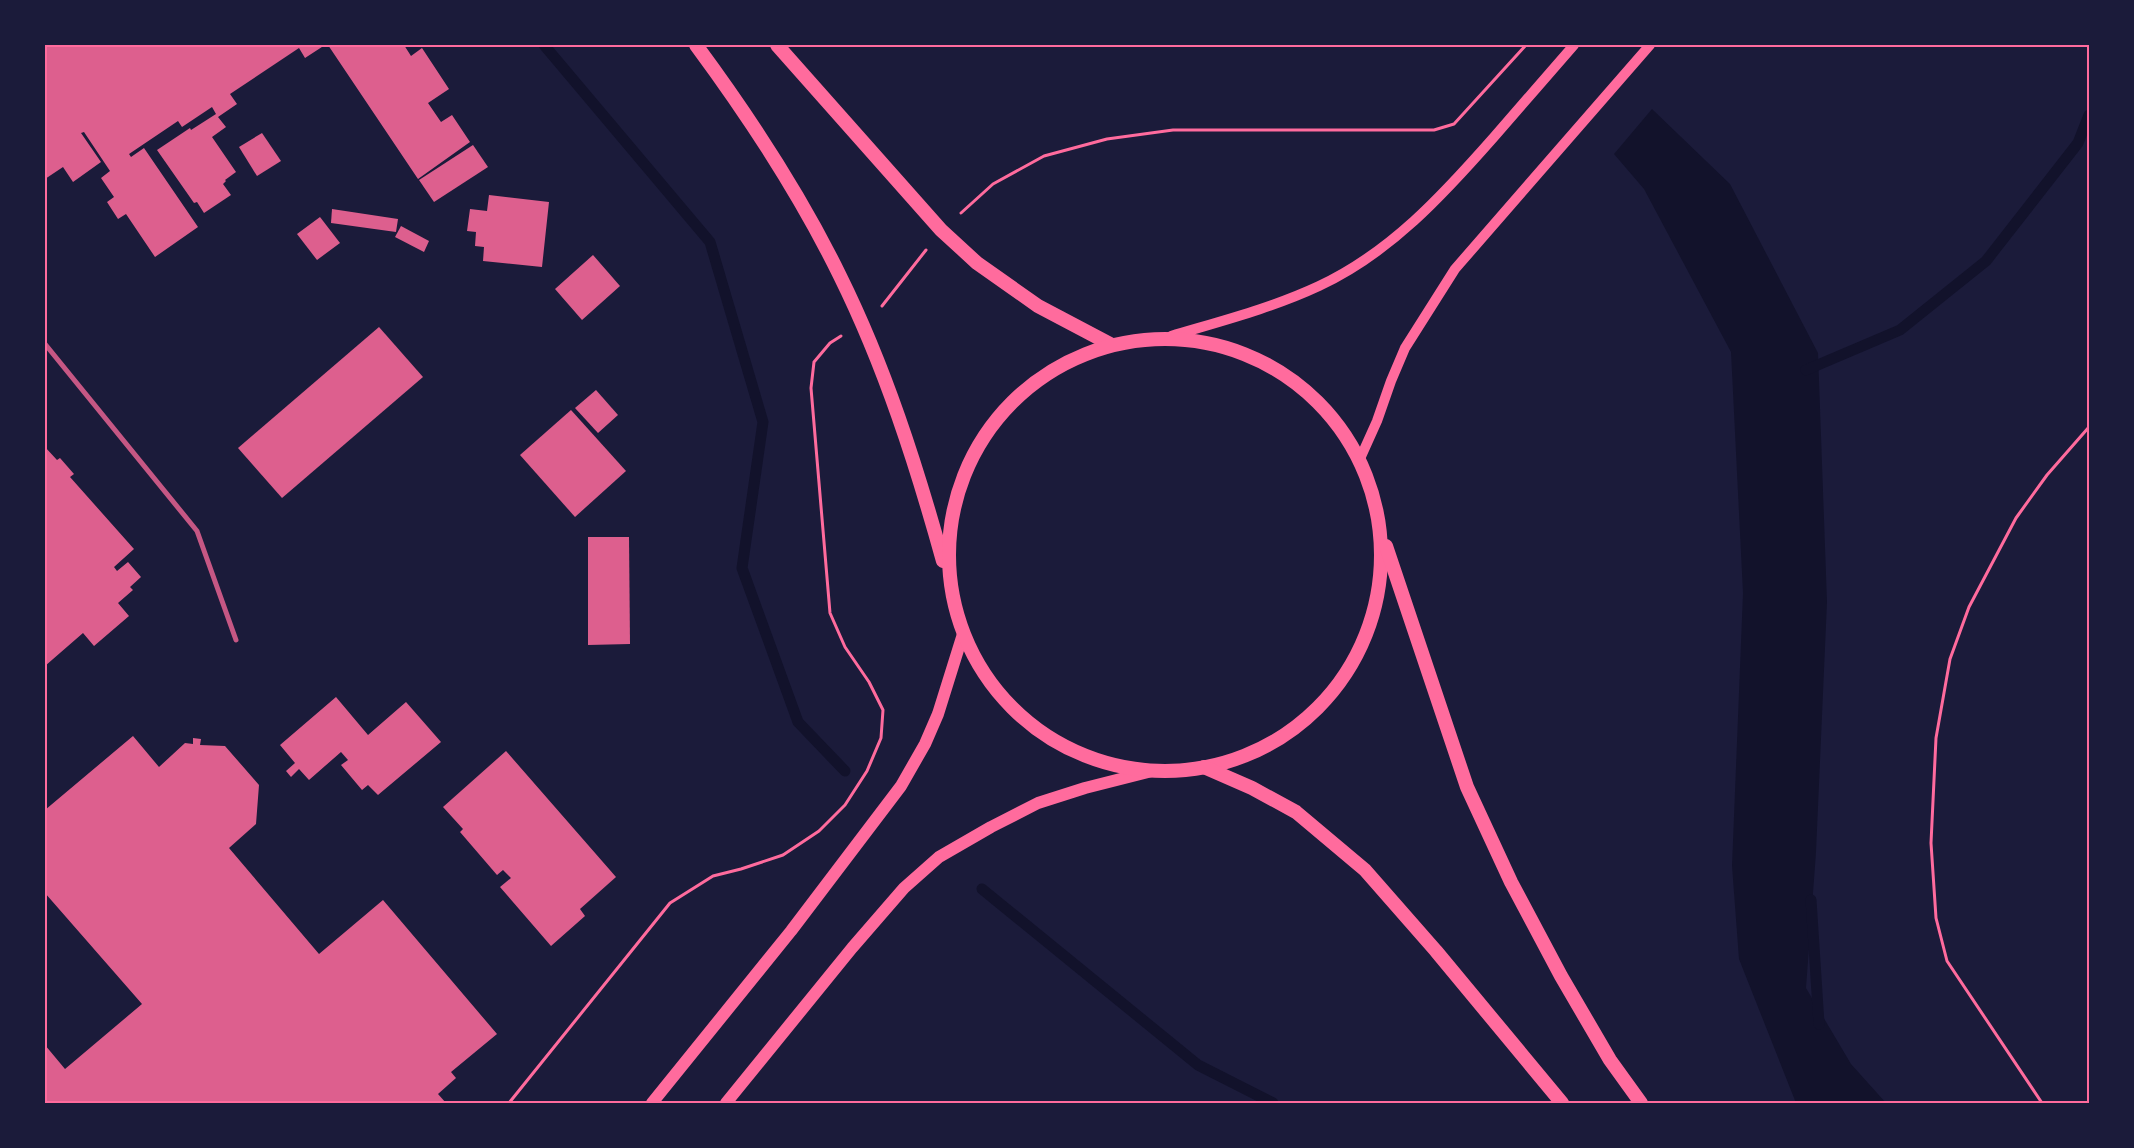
<svg xmlns="http://www.w3.org/2000/svg" width="2134" height="1148" font-family="'Archivo Narrow',sans-serif">
<rect width="100%" height="100%" fill="#1b1b3a"/>
<path fill="#12122b" d="M1652 109 1730 184 1818 353 1827 602 1816 852 1806 988 1851 1064 1886 1103H1796L1739 959 1732 866 1743 593 1731 352 1644 189 1614 154Z"/>
<g fill="none" stroke-linecap="round" stroke-linejoin="round">
<g stroke="#12122b" stroke-width="11">
<path d="M544 45 710 242 763 422 742 568 798 722 845 771"/>
<path d="M1806 370 1900 330 1986 261 2078 143 2089 115"/>
<path d="M982 889 1198 1065 1273 1103"/>
<path d="M1811 900 1819 1024"/>
</g>
</g>
<g fill="#dd5f8e">
<path d="M45 45H325L305 58 299 48 230 94 237 104 218 117 226 127 212 137 236 172 225 180 226 181 223 184 231 195 204 213 197 202 194 203 157 150 190 128 191 130 216 114 212 107 182 127 178 121 129 154 131 157 144 148 198 227 155 257 126 214 118 219 107 202 114 197 101 178 110 171 84 132 81 133 101 162 73 182 63 167 45 179Z"/>
<path d="M328 45H404L411 56 422 48 449 89 428 103 441 122 452 115 470 142 418 179Z"/>
<path d="M262 133 281 161 257 176 239 147Z"/>
<path d="M473 145 488 167 434 202 419 180Z"/>
<path d="M489 195 549 202 542 267 483 261 484 247 475 246 476 232 467 231 470 209 487 211Z"/>
<path d="M332 209 398 219 396 232 331 223Z"/>
<path d="M320 217 340 243 317 260 297 234Z"/>
<path d="M401 226 429 241 424 252 395 237Z"/>
<path d="M593 255 620 286 582 320 555 289Z"/>
<path d="M379 327 423 377 282 498 238 448Z"/>
<path d="M596 390 618 415 598 433 575 408Z"/>
<path d="M571 410 626 471 575 517 520 455Z"/>
<path d="M45 447 57 460 60 458 74 474 70 477 134 549 114 567 117 571 128 562 141 577 130 587 133 590 118 603 129 616 94 646 83 633 45 666Z"/>
<path d="M588 537H629L630 644 588 645Z"/>
<path d="M336 697 368 735 406 702 441 742 378 795 368 785 362 790 341 765 348 760 341 752 309 780 299 769 291 777 286 771 295 763 280 745Z"/>
<path d="M133 736 159 767 185 743 193 744V738L201 739 200 745 225 746 259 785 256 824 229 848 319 954 383 900 497 1034 451 1072 456 1078 438 1094 446 1103H45V1045L65 1069 142 1004 45 893V810Z"/>
<path d="M506 751 616 877 580 909 585 916 551 946 500 887 511 878 503 870 497 875 460 832 463 829 443 807Z"/>
</g>
<g fill="none" stroke-linecap="round" stroke-linejoin="round">
<g stroke="#ff6b9d" stroke-width="3">
<path d="M961 213 993 184 1044 156 1107 139 1173 130H1434L1454 124 1526 45"/>
<path d="M882 306 926 250"/>
<path d="M509 1103 670 903 713 876 741 869 783 855 819 831 845 805 867 771 881 738 883 710 869 682 845 647 830 613 811 388 814 362 830 343 841 336"/>
<path d="M2042 1103 1947 961 1936 918 1931 843 1936 738 1950 659 1969 607 2016 518 2047 475 2089 427"/>
</g>
<path stroke="#c65784" stroke-width="5" d="M45 344 197 531 236 640"/>
<g stroke="#ff6b9d" stroke-width="10">
<path d="M1171 336C1221 321 1272 308 1319 286 1390 253 1443 195 1494 137 1521 106 1547 76 1574 45"/>
<path d="M1359 461 1377 421 1391 381 1405 348 1455 269 1650 45"/>
</g>
<g stroke="#ff6b9d" stroke-width="12">
<path d="M652 1103 791 931 901 786 925 744 938 714 963 634"/>
<path d="M726 1103 852 948 904 888 939 857 991 827 1038 803 1085 788 1156 770"/>
</g>
<g stroke="#ff6b9d" stroke-width="14">
<path d="M696 45C750 118 800 194 840 276 885 367 916 464 943 561"/>
<path d="M777 45 941 230 977 263 1038 306 1110 344"/>
<circle cx="1165" cy="555" r="216"/>
<path d="M1386 546 1467 787 1511 882 1561 976 1610 1060 1641 1103"/>
<path d="M1204 767 1252 788 1296 812 1365 870 1436 951 1562 1103"/>
</g>
</g>
<rect width="2134" height="1148" fill="none" stroke="#1b1b3a" stroke-width="92"/>
<rect x="46" y="46" width="2042" height="1056" fill="none" stroke="#ff6b9d" stroke-width="2"/>
</svg>
